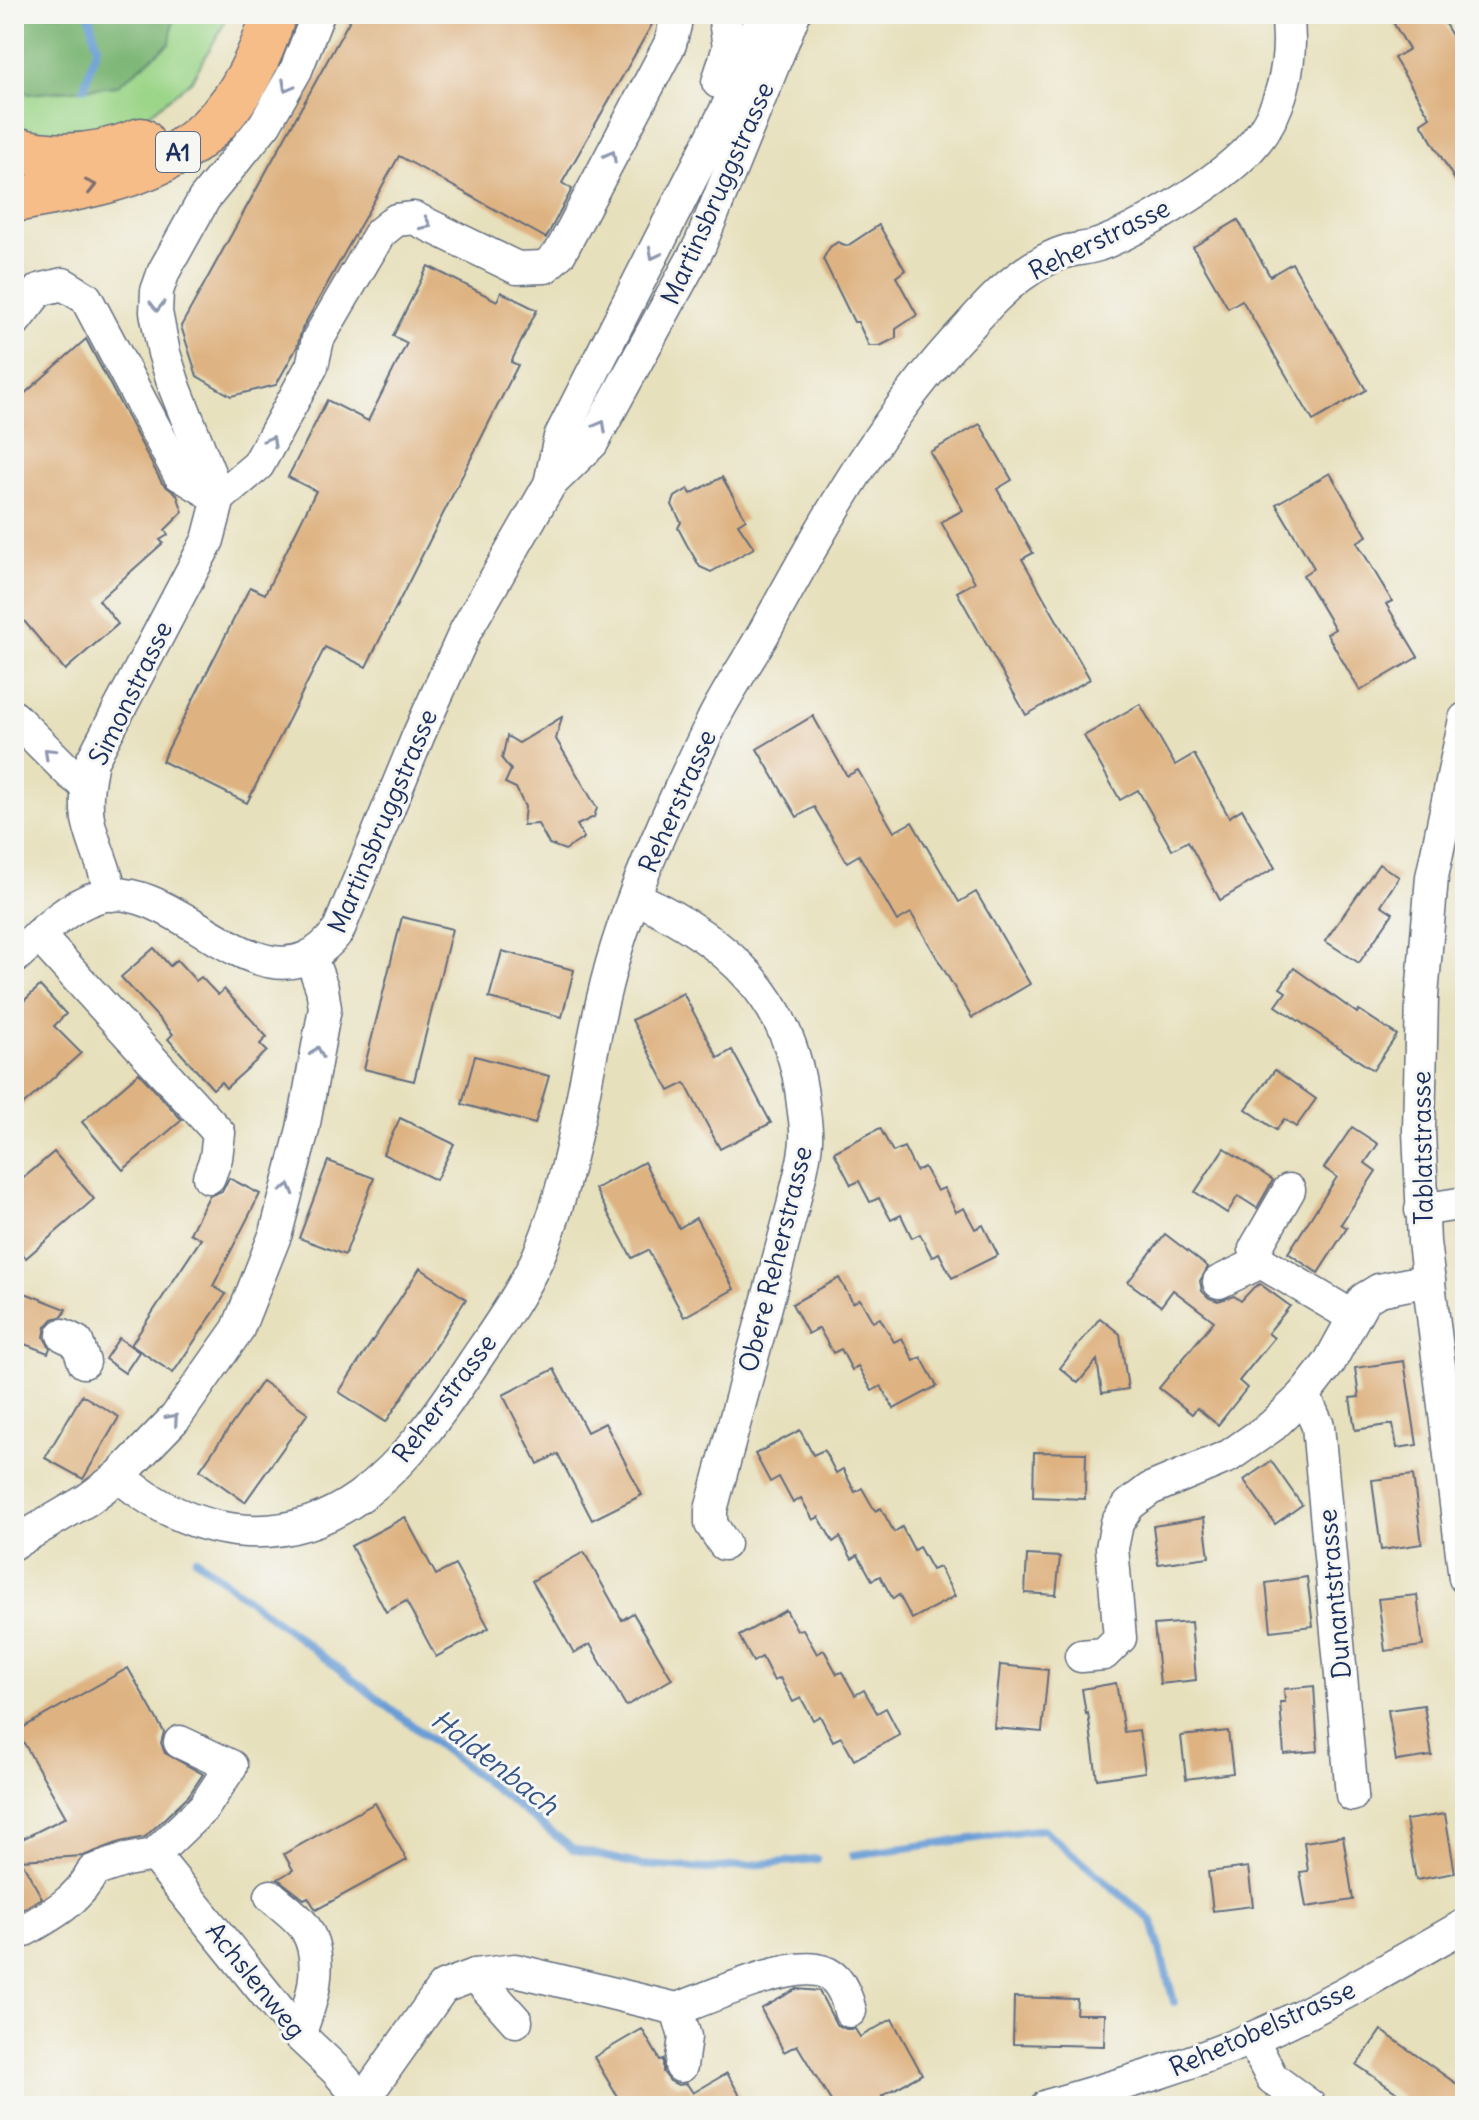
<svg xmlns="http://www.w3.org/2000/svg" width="1479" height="2120" font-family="Delius,sans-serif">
<rect width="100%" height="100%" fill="#f6f6f2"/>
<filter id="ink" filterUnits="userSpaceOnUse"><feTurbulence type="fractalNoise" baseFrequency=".0125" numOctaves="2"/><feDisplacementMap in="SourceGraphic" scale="16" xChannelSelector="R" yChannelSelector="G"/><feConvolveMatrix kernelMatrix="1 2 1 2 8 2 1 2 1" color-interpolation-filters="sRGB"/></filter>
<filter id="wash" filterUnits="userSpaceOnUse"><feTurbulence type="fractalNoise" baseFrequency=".006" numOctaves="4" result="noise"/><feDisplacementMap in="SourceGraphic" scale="32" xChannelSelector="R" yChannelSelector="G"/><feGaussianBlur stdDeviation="1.8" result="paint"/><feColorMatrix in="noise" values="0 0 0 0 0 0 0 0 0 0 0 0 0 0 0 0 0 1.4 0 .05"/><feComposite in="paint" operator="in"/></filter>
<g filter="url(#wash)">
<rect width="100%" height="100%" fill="#e7e0bc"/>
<path fill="#9bd588" stroke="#5b8273" stroke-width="2" d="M14 14H225L224 24 192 80 146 117 94 138 14 131Z"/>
<path fill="#7cb674" stroke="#4c7269" stroke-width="2" d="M14 14H174L170 43 117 86 29 94 14 85Z"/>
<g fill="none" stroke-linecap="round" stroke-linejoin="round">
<g stroke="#699dd5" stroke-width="8">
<path d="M84 88 97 46 89 14"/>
<path d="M196 1559 573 1849 641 1865 708 1869 817 1859"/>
<path d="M853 1855 1043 1829 1152 1921 1174 2002"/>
</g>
</g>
<g id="blocks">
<g fill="#deb281">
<path d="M353 14H654L655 19 562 183 572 189 546 238 399 156 302 329 297 347 276 385 231 396 197 376 181 326Z"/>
<path d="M1388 14H1439L1465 57V197L1421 123 1430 117 1394 58 1409 49Z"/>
<path d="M1238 220 1270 276 1292 263 1366 390 1313 421 1242 300 1228 308 1193 247Z"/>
<path d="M879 225 905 270 896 277 917 315 896 329V338L880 346H869L858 322H854L823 259 830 247 838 242 847 246Z"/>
<path d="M428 266 497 301 501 292 537 310 511 362 518 365 366 667 325 647 247 803 162 761 250 587 265 594 316 491 288 477 327 400 368 421 407 343 393 336Z"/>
<path d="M86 339 162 483 177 495 183 512 165 530 168 535 160 540 163 543 99 600 118 624 65 670 14 609V403Z"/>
<path d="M980 424 1012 480 997 489 1033 553 1022 559 1090 679 1026 715 957 592 975 582 941 522 963 510 930 452Z"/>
<path d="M1330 473 1367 536 1357 542 1392 601 1386 604 1418 657 1360 691 1327 634 1335 629 1303 575 1314 568 1276 504Z"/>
<path d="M722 477 746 519 738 524 754 548 711 572 700 567 687 545 678 528 681 522 672 505 675 497 688 489 691 494Z"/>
<path d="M1140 704 1175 765 1194 754 1229 817 1242 809 1275 868 1220 900 1188 841 1172 850 1138 790 1120 800 1084 736Z"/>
<path d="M813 716 847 776 858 770 894 832 912 822 959 902 976 892 1030 984 972 1018 911 913 897 921 859 855 847 862 814 807 797 817 757 749Z"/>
<path d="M562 717 556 739 597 808 594 817 577 825 584 838 565 850 549 844 538 824 523 825 525 807 516 788 505 783 511 770 502 759 507 736 519 743Z"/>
<path d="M1379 864 1399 877 1381 905 1393 913 1359 963 1325 941Z"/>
<path d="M402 917 452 929 414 1081 364 1069Z"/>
<path d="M154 948 170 966 177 960 196 981 201 977 218 995 224 989 267 1037 260 1044 267 1051 226 1088 221 1082 213 1089 168 1039 173 1034 121 977Z"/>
<path d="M502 951 574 970 562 1017 489 998Z"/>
<path d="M1294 968 1357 1013 1359 1010 1397 1035 1373 1070 1276 1006 1286 992 1280 988Z"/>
<path d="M40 986 66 1014 54 1026 81 1053 14 1113V1010Z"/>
<path d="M683 993 718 1058 732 1050 771 1123 720 1149 685 1083 669 1091 632 1020Z"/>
<path d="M475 1056 549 1076 535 1124 462 1104Z"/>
<path d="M1275 1070 1316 1099 1296 1127 1284 1119 1276 1130 1246 1109Z"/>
<path d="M139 1073 182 1120 123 1170 82 1122Z"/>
<path d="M400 1118 454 1144 436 1180 383 1154Z"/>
<path d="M1352 1127 1378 1144 1365 1163 1376 1171 1341 1224 1347 1228 1318 1273 1288 1253 1337 1177 1324 1168Z"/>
<path d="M880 1128 893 1152 904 1147 916 1171 924 1167 937 1191 944 1188 956 1212 964 1208 975 1229 983 1225 998 1255 952 1278 939 1253 932 1257 920 1234 912 1238 901 1215 891 1220 879 1198 870 1202 859 1181 851 1185 834 1152Z"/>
<path d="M1224 1148 1273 1180 1257 1208 1238 1196 1227 1213 1195 1192Z"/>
<path d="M54 1152 94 1199 26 1258 14 1244V1186Z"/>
<path d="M328 1161 374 1178 345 1255 299 1238Z"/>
<path d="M644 1162 679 1228 696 1218 734 1289 684 1317 648 1250 632 1258 595 1189Z"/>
<path d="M229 1178 260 1194 213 1286 226 1294 173 1373 131 1345 201 1239 190 1233 209 1196 222 1191Z"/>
<path d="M1165 1234 1208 1267 1200 1281 1202 1291 1209 1298 1218 1301 1234 1296 1241 1301 1254 1287 1260 1284 1290 1306 1268 1333 1274 1338 1239 1381 1247 1388 1218 1425 1197 1408 1192 1414 1159 1388 1214 1321 1173 1290 1161 1306 1128 1282Z"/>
<path d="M420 1268 466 1299 386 1422 339 1392Z"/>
<path d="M839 1278 853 1303 860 1299 873 1322 880 1318 894 1342 902 1338 914 1361 921 1357 937 1386 894 1409 881 1386 872 1391 858 1366 852 1370 841 1349 833 1353 819 1328 808 1334 792 1304Z"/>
<path d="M25 1293 66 1309 63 1316 53 1319 46 1327 44 1337 50 1348 48 1353 14 1340V1319Z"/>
<path d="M1100 1318 1120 1334 1128 1389 1102 1393 1097 1360 1078 1383 1060 1368Z"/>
<path d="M119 1338 139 1352 125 1373 105 1359Z"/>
<path d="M1404 1361 1417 1445 1397 1448 1393 1424 1355 1430 1350 1398 1359 1397 1355 1368Z"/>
<path d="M554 1369 587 1432 605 1423 642 1495 592 1520 558 1454 538 1464 503 1395Z"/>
<path d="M262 1381 308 1413 245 1502 200 1470Z"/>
<path d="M82 1395 119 1417 83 1479 45 1458Z"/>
<path d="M800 1430 813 1455 824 1450 836 1473 843 1469 855 1492 862 1488 875 1511 881 1508 894 1532 902 1527 914 1550 919 1547 932 1570 939 1567 955 1596 912 1619 899 1595 893 1599 880 1576 872 1580 858 1555 852 1559 840 1537 833 1542 819 1517 813 1520 801 1498 793 1503 779 1477 770 1482 755 1454Z"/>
<path d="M1034 1452 1086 1453 1085 1499 1033 1497Z"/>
<path d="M1271 1461 1302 1505 1275 1524 1244 1480Z"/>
<path d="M1413 1475 1422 1544 1381 1550 1372 1480Z"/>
<path d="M405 1517 436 1575 455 1565 489 1628 436 1657 406 1601 386 1612 351 1546Z"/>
<path d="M1204 1518 1209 1557 1158 1564 1153 1526Z"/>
<path d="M584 1552 622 1620 633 1613 672 1679 626 1706 590 1644 574 1653 532 1581Z"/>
<path d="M1027 1555 1060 1557 1056 1595 1025 1593Z"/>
<path d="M1307 1577 1313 1626 1271 1631 1266 1583Z"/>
<path d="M1417 1595 1423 1646 1385 1651 1378 1599Z"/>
<path d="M786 1610 797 1630 803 1629 817 1654 824 1650 837 1674 842 1672 855 1695 864 1690 877 1713 886 1708 900 1735 854 1760 841 1737 833 1741 820 1716 813 1720 801 1698 793 1702 780 1678 774 1681 762 1657 753 1662 739 1636Z"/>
<path d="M1191 1622 1196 1680 1160 1684 1154 1625Z"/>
<path d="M1000 1665 1048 1670 1042 1732 994 1728Z"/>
<path d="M128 1668 164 1732 161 1743 165 1753 203 1774 189 1795 145 1837 120 1842 83 1856 21 1860 42 1898 14 1914V1843L66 1817 17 1731Z"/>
<path d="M1116 1683 1124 1732 1139 1730 1145 1772 1097 1779 1088 1713 1086 1714 1082 1689Z"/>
<path d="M1314 1686 1318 1751 1284 1754 1280 1702H1285L1284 1689Z"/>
<path d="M1424 1705 1432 1756 1396 1761 1388 1710Z"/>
<path d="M1228 1731 1233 1773 1186 1779 1181 1736Z"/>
<path d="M375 1803 407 1860 316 1910 308 1897 304 1899 278 1879 293 1870 284 1854Z"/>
<path d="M1445 1814 1455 1873 1416 1880 1406 1820Z"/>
<path d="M1343 1836 1353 1900 1306 1907 1300 1872 1308 1871 1304 1842Z"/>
<path d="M1248 1867 1253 1906 1213 1911 1208 1872Z"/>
<path d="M797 1989 819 1991 836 2024 846 2029H855L860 2037 892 2019 922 2074 882 2096 887 2106H834L797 2045 784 2052 761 2009Z"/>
<path d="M1014 1997 1077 1999 1076 2014H1105L1104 2046 1013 2044Z"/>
<path d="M642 2029 660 2060 663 2059V2072L670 2081 678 2085 687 2084 693 2093 727 2073 746 2106H635L630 2098 621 2103 594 2057Z"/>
<path d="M1381 2030 1465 2090V2106H1416L1357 2065Z"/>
</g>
</g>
</g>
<g filter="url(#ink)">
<use href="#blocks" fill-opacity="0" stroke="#626d7f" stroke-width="2"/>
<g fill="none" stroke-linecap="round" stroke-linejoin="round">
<g stroke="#626d7f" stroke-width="35">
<g id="minor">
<path d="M718 82 729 47 724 14"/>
<path d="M14 322 39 290 63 284 86 298 179 474 219 498"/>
<path d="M550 484 560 437 731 100 762 14"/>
<path d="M219 498 258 465 312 366 318 339 380 233 396 220 414 218 517 268 545 267 560 253 670 44 675 25 673 14"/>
<path d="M219 498 175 388 164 353 156 312 157 291 164 271 204 199 265 124 296 70 318 14"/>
<path d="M14 717 70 773 87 786"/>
<path d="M1465 719 1432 877 1422 996 1419 1131 1424 1242 1465 1578"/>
<path d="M111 895C106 867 93 845 88 819 85 799 88 781 92 761L208 540 219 498"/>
<path d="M635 897C727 941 792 997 803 1104 804 1115 807 1128 806 1140 805 1162 797 1185 793 1206L711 1510V1524L724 1544"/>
<path d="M38 935 219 1133 216 1158 209 1177"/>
<path d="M14 958C38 936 65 907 97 897 177 872 265 1027 338 931L419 734 466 630 550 484 592 443 700 245 794 14"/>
<path d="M1289 1190 1255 1249 1261 1262 1352 1316"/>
<path d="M1421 1210 1465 1203"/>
<path d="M1219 1282 1261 1262"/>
<path d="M63 1335 77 1342 84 1362"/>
<path d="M1304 1395 1318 1426 1352 1795"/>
<path d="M119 1476C189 1536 280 1553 359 1497 407 1462 441 1412 474 1362 497 1328 522 1293 539 1255 583 1151 586 1036 622 931 646 858 680 788 713 720 729 688 749 660 766 629 824 522 884 415 969 326 985 308 1002 289 1022 275 1034 266 1053 255 1068 251 1078 249 1089 248 1098 245 1139 230 1219 181 1248 150 1282 115 1294 61 1287 14"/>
<path d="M14 1543 87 1500 119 1476 176 1417 238 1329 276 1233 303 1129 325 1008 322 988 311 958"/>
<path d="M1081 1656 1104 1654 1120 1638 1112 1548 1117 1523 1129 1505 1150 1489 1229 1456 1272 1426 1304 1395 1329 1363 1364 1299 1379 1290 1429 1280"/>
<path d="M154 1855 204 1807 231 1766 180 1742"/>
<path d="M271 1896C282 1906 300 1918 307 1931 325 1963 311 2004 299 2035"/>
<path d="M14 1936C44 1919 78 1903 93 1871L126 1860 154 1855 299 2035 335 2069 363 2101"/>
<path d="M475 1975 516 2021"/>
<path d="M677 2009C711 1997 783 1964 817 1970 838 1973 846 1993 850 2011"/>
<path d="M1252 2039 1272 2078 1310 2106"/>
<path d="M359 2106 443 1987 475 1975 515 1970 677 2009 685 2037 681 2066"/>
<path d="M1047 2106C1116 2086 1184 2067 1250 2039 1325 2007 1395 1965 1465 1925"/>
</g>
</g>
<g stroke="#626d7f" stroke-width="47">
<g id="highway">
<path d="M14 149C58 161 99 157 141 140"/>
<path d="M14 200C150 176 228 159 274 14"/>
</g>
</g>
<use href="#minor" stroke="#fff" stroke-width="32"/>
<use href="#highway" stroke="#f7bd88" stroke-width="44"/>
</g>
<defs><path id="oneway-chevron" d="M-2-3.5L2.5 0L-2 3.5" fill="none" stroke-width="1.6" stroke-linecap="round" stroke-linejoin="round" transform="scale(2)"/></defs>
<g stroke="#8d97ae">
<use href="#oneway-chevron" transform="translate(287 86) rotate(119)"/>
<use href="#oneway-chevron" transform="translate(611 156) rotate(-62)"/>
<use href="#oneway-chevron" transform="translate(426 224) rotate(25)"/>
<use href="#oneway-chevron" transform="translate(654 254) rotate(117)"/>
<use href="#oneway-chevron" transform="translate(157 306) rotate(90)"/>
<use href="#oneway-chevron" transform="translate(601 426) rotate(-61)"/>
<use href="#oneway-chevron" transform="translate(271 441) rotate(-61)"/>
<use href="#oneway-chevron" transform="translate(49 753) rotate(-136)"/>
<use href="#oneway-chevron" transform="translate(317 1052) rotate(-78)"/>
<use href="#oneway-chevron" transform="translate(288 1189) rotate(-75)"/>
<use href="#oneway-chevron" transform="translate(173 1419) rotate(-49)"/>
</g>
<use stroke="#7e6f71" href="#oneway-chevron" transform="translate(91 186) rotate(-13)"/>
</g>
<g text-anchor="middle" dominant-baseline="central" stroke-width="6" stroke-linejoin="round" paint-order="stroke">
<rect fill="#f6f6f2" stroke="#5d6b8a" stroke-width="2" x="156" y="132" width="44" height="40" rx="6"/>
<g font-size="24" font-weight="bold" fill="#1b2f5e">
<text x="178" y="152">A1</text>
</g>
<g font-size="26" fill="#1b2f5e" stroke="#f6f6f2">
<text transform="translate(717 193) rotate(-66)">Martinsbruggstrasse</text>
<text transform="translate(1099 239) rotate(-26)">Reherstrasse</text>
<text transform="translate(130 693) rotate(-64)">Simonstrasse</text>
<text transform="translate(677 801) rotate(-66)">Reherstrasse</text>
<text transform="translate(382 821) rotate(-67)">Martinsbruggstrasse</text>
<text transform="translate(1422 1148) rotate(-91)">Tablatstrasse</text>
<text transform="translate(775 1259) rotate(-76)">Obere Reherstrasse</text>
<text transform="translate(444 1398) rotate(-53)">Reherstrasse</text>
<text transform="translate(1334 1594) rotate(-95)">Dunantstrasse</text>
<text transform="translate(256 1980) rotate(51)">Achslenweg</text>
<text transform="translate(1262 2028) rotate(-24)">Rehetobelstrasse</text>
</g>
<g font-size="28" font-style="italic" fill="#365688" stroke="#f6f6f2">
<text transform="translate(495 1762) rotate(38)">Haldenbach</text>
</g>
</g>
<rect width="1479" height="2120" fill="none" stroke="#f6f6f2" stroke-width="48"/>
</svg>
